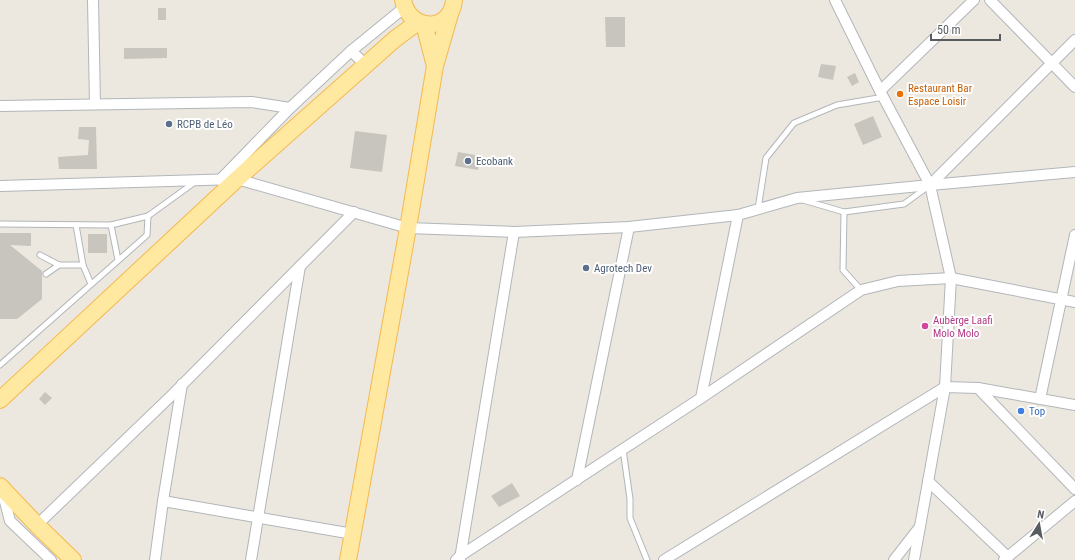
<svg xmlns="http://www.w3.org/2000/svg" width="1075" height="560" font-family="'Roboto Condensed',sans-serif">
<rect width="100%" height="100%" fill="#ece8df"/>
<g fill="#c8c4be">
<rect x="158" y="8" width="8" height="12"/>
<path d="M605 17H625V47H606Z"/>
<path d="M124 48H167V58L124 59Z"/>
<path d="M821 64 836 66 833 80 818 77Z"/>
<path d="M855 73 859 82 852 86 847 77Z"/>
<path d="M873 116 882 137 863 145 854 124Z"/>
<path d="M79 127H96L97 169H59L58 157 88 155 89 140 78 139Z"/>
<path d="M355 131 387 135 382 172 350 168Z"/>
<path d="M458 152 481 156 478 170 455 166Z"/>
<path d="M0 233H31V246L10 245 42 271V299L17 319H0Z"/>
<rect x="88" y="234" width="19" height="19"/>
<path d="M45 392 52 398 45 405 39 399Z"/>
<path d="M512 483 520 496 499 507 491 496Z"/>
</g>
<g fill="none" stroke-linecap="round" stroke-linejoin="round">
<g stroke="#b2b6ba" stroke-width="7">
<g id="lane">
<path d="M803 200 844 212 904 204 926 188"/>
<path d="M758 209 766 158 794 123 837 105 884 97"/>
<path d="M844 212 843 270 861 290"/>
<path d="M0 224 111 225 148 216 195 182"/>
<path d="M76 225 83 265 91 284"/>
<path d="M111 225 118 260"/>
<path d="M40 255 59 265"/>
<path d="M46 274 59 265H83"/>
<path d="M0 365 147 235 148 216"/>
<path d="M623 449 630 499V518L647 560"/>
</g>
</g>
<g stroke="#b2b6ba" stroke-width="12">
<g id="street">
<path d="M93 0 95 104"/>
<path d="M835 0 880 91 930 185 951 278 945 387 914 560"/>
<path d="M990 0 1075 87"/>
<path d="M351 51 366 65"/>
<path d="M880 91 974 0"/>
<path d="M0 106 252 102 290 108"/>
<path d="M220 180 290 108 351 51 405 7"/>
<path d="M930 185 1075 40"/>
<path d="M0 186 237 179 408 228 514 232 629 227 738 215 797 198 930 185 1075 172"/>
<path d="M978 388 1075 489"/>
<path d="M701 398 738 215"/>
<path d="M1040 399 1075 235"/>
<path d="M577 480 629 227"/>
<path d="M928 481 1008 557"/>
<path d="M2 490 10 521 51 560"/>
<path d="M163 501 353 534"/>
<path d="M37 525 171 396 354 212"/>
<path d="M460 559 514 232"/>
<path d="M155 560 163 501 182 384"/>
<path d="M251 560 300 266"/>
<path d="M456 560 460 556 701 398 861 290 898 281 951 278 1075 302"/>
<path d="M664 560 945 387 978 388 1075 405"/>
<path d="M894 560 919 528"/>
<path d="M1004 560 1075 501"/>
</g>
</g>
<g stroke="#f5b84e" stroke-width="18">
<g id="primary">
<path d="M403 0C409 32 451 33 454 0"/>
<path d="M424 24 435 66"/>
<path d="M0 400 237 179 395 39 418 22"/>
<path d="M0 486 37 525 73 560"/>
<path d="M348 560 408 228 435 66 450 14"/>
</g>
</g>
<use href="#lane" stroke="#fff" stroke-width="5"/>
<use href="#street" stroke="#fff" stroke-width="10"/>
<use href="#primary" stroke="#ffe8a0" stroke-width="16"/>
</g>
<circle fill="#e8710a" stroke="#fff" stroke-width="1.5" cx="900" cy="94" r="4"/>
<g fill="#5c6f8a" stroke="#fff" stroke-width="1.5">
<circle cx="169" cy="124" r="4"/>
<circle cx="468" cy="161" r="4"/>
<circle cx="586" cy="268" r="4"/>
</g>
<circle fill="#d1479c" stroke="#fff" stroke-width="1.5" cx="925" cy="326" r="4"/>
<circle fill="#3f7fe0" stroke="#fff" stroke-width="1.5" cx="1021" cy="411" r="4"/>
<g text-anchor="middle" dominant-baseline="central" stroke-width="4" stroke-linejoin="round" paint-order="stroke">
<g font-size="11" fill="#c56008" stroke="#fff" text-anchor="start">
<text x="908" y="88">Restaurant Bar<tspan x="908" dy="13">Espace Loisir</tspan></text>
</g>
<g font-size="11" fill="#4e5e75" stroke="#fff" text-anchor="start">
<text x="177" y="124">RCPB de Léo</text>
<text x="476" y="161">Ecobank</text>
<text x="594" y="268">Agrotech Dev</text>
</g>
<g font-size="11" fill="#b23c85" stroke="#fff" text-anchor="start">
<text x="933" y="320">Aubèrge Laafi<tspan x="933" dy="13">Molo Molo</tspan></text>
</g>
<g font-size="11" fill="#366cbe" stroke="#fff" text-anchor="start">
<text x="1029" y="411">Top</text>
</g>
</g>
<g transform="translate(1039 524) rotate(11)" stroke="#ffffff" stroke-width="3" paint-order="stroke">
<path d="M0-3L7 15L0 10L-7 15Z" fill="#585c61"/>
<text y="-6" font-size="11" font-weight="bold" text-anchor="middle" fill="#585c61">N</text>
</g>
<path d="M931 34v6h69v-6" fill="none" stroke="#585c61" stroke-width="2"/>
<text x="937" y="34" font-size="12" fill="#585c61" stroke="#ffffff" stroke-width="3" paint-order="stroke">50 m</text>
</svg>
